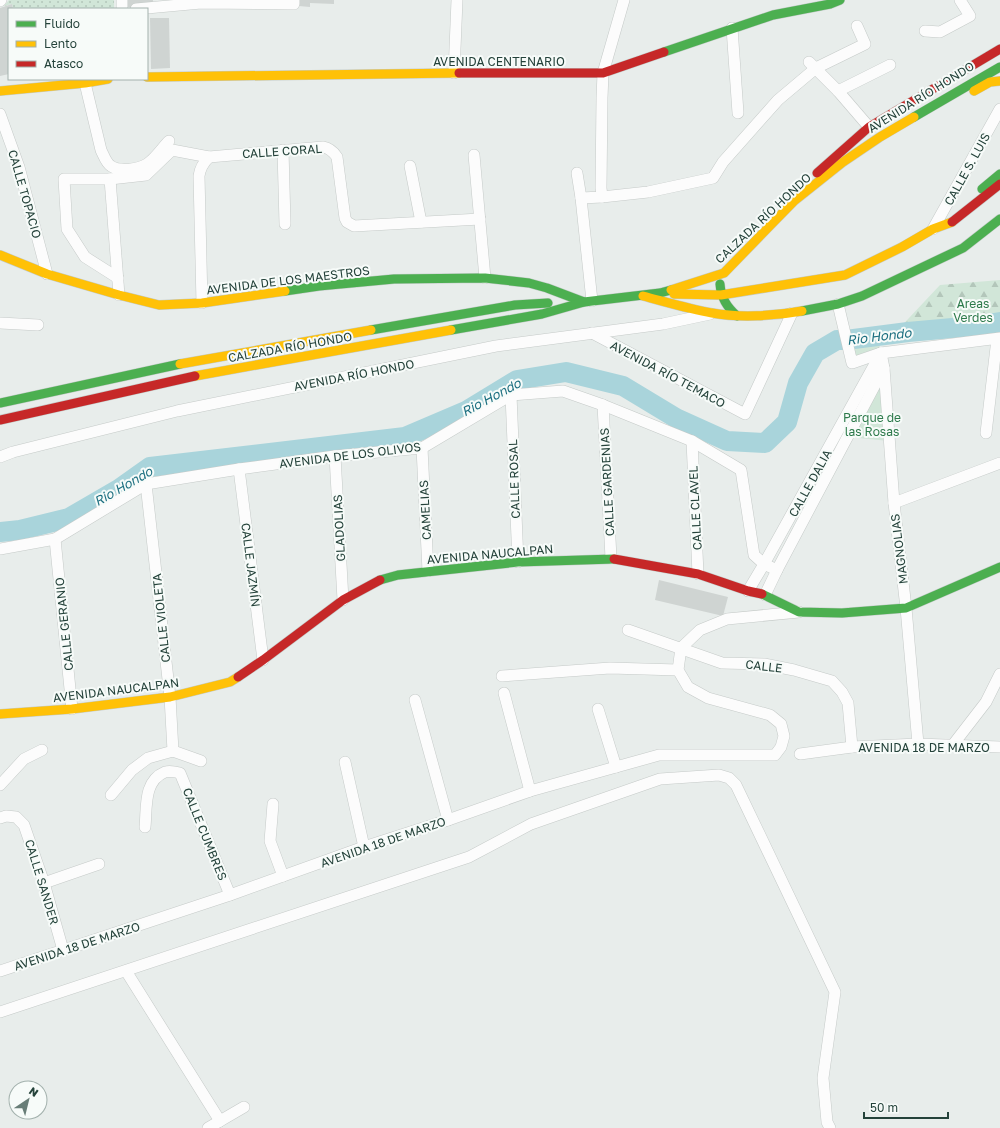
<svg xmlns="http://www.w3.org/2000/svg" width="1000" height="1128" font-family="'Golos Text',sans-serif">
<defs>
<pattern id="grass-dots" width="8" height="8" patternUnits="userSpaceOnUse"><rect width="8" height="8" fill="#d1e6d8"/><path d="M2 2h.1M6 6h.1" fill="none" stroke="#b3c6ba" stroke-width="1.8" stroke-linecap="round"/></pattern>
<pattern id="forest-firs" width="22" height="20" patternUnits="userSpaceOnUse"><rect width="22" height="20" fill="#d1e6d8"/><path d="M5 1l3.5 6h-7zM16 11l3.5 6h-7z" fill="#b3c6ba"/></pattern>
</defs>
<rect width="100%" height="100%" fill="#e8edeb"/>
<path fill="url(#grass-dots)" d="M9 0H114V9H13L12 4 4 6Z"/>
<path fill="url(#forest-firs)" d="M1000 280V338L908 332 893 335 940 285Z"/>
<g fill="#d1e6d8">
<path d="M878 337 881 353 852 363 846 341Z"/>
<path d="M884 368 889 441 848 437Z"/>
</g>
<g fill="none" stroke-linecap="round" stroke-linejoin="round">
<path stroke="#a9d4db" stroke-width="20" d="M0 532 20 530 69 518 119 489 150 467 405 437 466 411 517 380 566 372 623 386 676 418 727 441 765 443 787 422 798 383 815 353 837 340H846L908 332 975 326 1000 322"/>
</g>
<g fill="#cfd4d2">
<path d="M127 0H153L152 7H127Z"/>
<path d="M300 0H334V4L310 3V7L299 6Z"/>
<path d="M12 4 13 9H9V74L0 76V8Z"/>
<path d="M150 18H169L170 68 151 69Z"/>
<path d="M659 580 728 597 723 616 655 600Z"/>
</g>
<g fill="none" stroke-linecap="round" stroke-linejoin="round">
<g stroke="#c5cac8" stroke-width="12">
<g id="street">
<path d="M122 0V9"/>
<path d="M0 1 1 0"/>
<path d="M136 9 201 3 294 4V0"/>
<path d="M732 28 738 113"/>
<path d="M925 31 940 32 970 16 960 0"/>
<path d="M809 62 838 91 869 127"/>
<path d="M454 73 457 0"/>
<path d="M85 83 101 150C104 156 106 163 111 166 119 172 139 169 147 164 155 159 162 148 169 141"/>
<path d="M838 91 890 65"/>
<path d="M0 114 19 167 47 274"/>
<path d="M283 150 285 224"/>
<path d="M474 155 485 278"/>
<path d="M410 166 421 222"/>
<path d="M577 173 581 198"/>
<path d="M110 179 119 295"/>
<path d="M602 197 648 192 713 178 723 162 778 100 816 68 865 44 857 26"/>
<path d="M933 229 1000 109"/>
<path d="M118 278 85 257 67 229 64 179H110L146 175 172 150 209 157 323 147C329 148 333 151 337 157L345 218 347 222 354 226 480 219"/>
<path d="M592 301 581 198 602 197 601 188 602 98 603 73 624 0"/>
<path d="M202 303 199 176C200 168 203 163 209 157"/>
<path d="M838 304 852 363 881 353 1000 338"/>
<path d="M0 323 38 325"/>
<path d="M592 333 745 414 792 313"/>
<path d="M881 353 884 368 894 503 906 608 918 744"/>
<path d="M511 395 518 562"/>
<path d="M603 405 611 558"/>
<path d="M986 433 997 339"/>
<path d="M692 441 698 574"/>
<path d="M422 448 428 571"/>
<path d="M335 456 343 600"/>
<path d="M0 457 13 452 177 411 496 346 663 324 710 314"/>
<path d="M239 469 263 660"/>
<path d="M146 484 170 697 173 751"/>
<path d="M894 503 1000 463"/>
<path d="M55 539 72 709"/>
<path d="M0 549 55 539 146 484 239 469 335 456 422 448 511 395 563 391 603 405 692 441 741 470 754 555 764 564 777 570"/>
<path d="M748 591 764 564 881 353"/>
<path d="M765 595 777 570 884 368"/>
<path d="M628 630 722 663 764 664 794 670 832 681 842 692 848 703 852 747"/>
<path d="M502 676 610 668 678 670"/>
<path d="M504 693 530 791"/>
<path d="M415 700 448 820"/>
<path d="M598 709 616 767"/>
<path d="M952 746 986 702 1000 674"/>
<path d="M800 754 852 747 918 744 1000 747"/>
<path d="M345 762 364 847"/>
<path d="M0 785 24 759 42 750"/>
<path d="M111 795 132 770 148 758 173 751 201 761"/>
<path d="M273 804 270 841 283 876"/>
<path d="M0 818 6 816 16 817 24 825 44 883 63 950"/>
<path d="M145 827C147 808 143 781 165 772 169 771 176 772 180 773L230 895"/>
<path d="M44 883 99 864"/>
<path d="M0 971 230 895 364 847 448 820 530 791 659 755H775L781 747 784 736 781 724 770 715 708 698 688 687 678 670 681 648 700 630 727 619 799 612"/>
<path d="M126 971 220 1121"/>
<path d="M0 1012 469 857 531 824 660 779 719 775 729 778 736 785 835 992 823 1078 827 1122 830 1128"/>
<path d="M208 1128 244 1107"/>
</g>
</g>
<g stroke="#c3cbc8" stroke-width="10">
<g id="fast">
<path d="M664 52 773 15 830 4 840 0"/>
<path d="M914 117 1000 67"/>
<path d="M982 189 1000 174"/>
<path d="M720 284C721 298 727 307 737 316"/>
<path d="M285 291 319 286 394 279 485 278 529 283 547 288 584 302"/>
<path d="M802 311 838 304 862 296 963 248 1000 219"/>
<path d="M371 330 515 305 548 303"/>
<path d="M451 330 542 314 584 302 660 293 671 290"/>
<path d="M0 403 180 364"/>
<path d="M380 580 398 575 518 562 614 559"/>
<path d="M762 594 799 612 842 613 906 608 1000 567"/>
</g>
</g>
<g stroke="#c3cbc8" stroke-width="10">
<g id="slow">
<path d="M147 77 459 73"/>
<path d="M0 91 85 83 108 79"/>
<path d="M974 91 990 82 1000 81"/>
<path d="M0 255 47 274 119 295 159 305 202 303 285 291"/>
<path d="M671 290 724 273 794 201 843 162 880 137 914 117"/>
<path d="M674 294 721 295 845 275 902 247 933 229 952 222"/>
<path d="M643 296C666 302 689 309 712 313 739 318 775 316 802 311"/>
<path d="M180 364 371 330"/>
<path d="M195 376 451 330"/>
<path d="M0 714 72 709 170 697 230 682 238 677"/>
</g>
</g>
<g stroke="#c3cbc8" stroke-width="10">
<g id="jam">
<path d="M459 73H603L664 52"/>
<path d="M817 173 869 127 1000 49"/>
<path d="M952 222 1000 184"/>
<path d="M0 420 195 376"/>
<path d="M614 559 698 574 748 591 762 594"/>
<path d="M238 677 263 660 343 600 380 580"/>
</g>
</g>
<use href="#street" stroke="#fcfcfc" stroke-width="11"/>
<use href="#fast" stroke="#4caf50" stroke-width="9"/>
<use href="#slow" stroke="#ffc107" stroke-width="9"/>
<use href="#jam" stroke="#c62828" stroke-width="9"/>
</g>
<g text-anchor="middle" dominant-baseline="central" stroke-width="4" stroke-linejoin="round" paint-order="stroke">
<g font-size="12" fill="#24423a" stroke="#f7fbf9">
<text x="499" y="61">AVENIDA CENTENARIO</text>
<text transform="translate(921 97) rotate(-32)">AVENIDA RÍO HONDO</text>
<text transform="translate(282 151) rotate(-4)">CALLE CORAL</text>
<text transform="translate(967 169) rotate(-61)">CALLE S. LUIS</text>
<text transform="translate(25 194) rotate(74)">CALLE TOPACIO</text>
<text transform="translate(763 218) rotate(-43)">CALZADA RÍO HONDO</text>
<text transform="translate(288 280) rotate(-7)">AVENIDA DE LOS MAESTROS</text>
<text transform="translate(290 347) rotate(-10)">CALZADA RÍO HONDO</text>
<text transform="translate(668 374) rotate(28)">AVENIDA RÍO TEMACO</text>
<text transform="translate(354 375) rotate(-11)">AVENIDA RÍO HONDO</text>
<text transform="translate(350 455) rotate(-7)">AVENIDA DE LOS OLIVOS</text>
<text transform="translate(514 479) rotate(-92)">CALLE ROSAL</text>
<text transform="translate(607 482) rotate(-93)">CALLE GARDENIAS</text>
<text transform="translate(810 483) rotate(-61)">CALLE DALIA</text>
<text transform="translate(695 508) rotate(-93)">CALLE CLAVEL</text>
<text transform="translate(425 510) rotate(-93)">CAMELIAS</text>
<text transform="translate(339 528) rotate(-93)">GLADOLIAS</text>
<text transform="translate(899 549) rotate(-97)">MAGNOLIAS</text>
<text transform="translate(490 554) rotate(-5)">AVENIDA NAUCALPAN</text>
<text transform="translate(251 565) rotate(83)">CALLE JAZMÍN</text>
<text transform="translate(161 618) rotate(-96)">CALLE VIOLETA</text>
<text transform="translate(64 624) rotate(-96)">CALLE GERANIO</text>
<text transform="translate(764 666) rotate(7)">CALLE</text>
<text transform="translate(116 690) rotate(-7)">AVENIDA NAUCALPAN</text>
<text x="924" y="747">AVENIDA 18 DE MARZO</text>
<text transform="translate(205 834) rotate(68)">CALLE CUMBRES</text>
<text transform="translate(383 842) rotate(-19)">AVENIDA 18 DE MARZO</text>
<text transform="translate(42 882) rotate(73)">CALLE SANDER</text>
<text transform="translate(77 946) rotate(-18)">AVENIDA 18 DE MARZO</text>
</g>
<g font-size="12" fill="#2d7a4b" stroke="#f7fbf9">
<text x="973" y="303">Areas<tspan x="973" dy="14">Verdes</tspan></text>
<text x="872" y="417">Parque de<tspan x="872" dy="14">las Rosas</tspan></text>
</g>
<g font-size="13" font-style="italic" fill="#1c6f80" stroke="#f7fbf9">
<text transform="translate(879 336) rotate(-7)">Rio Hondo</text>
<text transform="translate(491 397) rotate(-28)">Rio Hondo</text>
<text transform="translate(123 486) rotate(-30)">Rio Hondo</text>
</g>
</g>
<rect x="8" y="8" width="140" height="72" fill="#f7fbf9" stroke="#a3b1ad"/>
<rect x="16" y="21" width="20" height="6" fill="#4caf50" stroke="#a3b1ad"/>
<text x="44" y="28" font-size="12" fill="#24423a">Fluido</text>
<rect x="16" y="41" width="20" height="6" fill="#ffc107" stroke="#a3b1ad"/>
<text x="44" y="48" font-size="12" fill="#24423a">Lento</text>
<rect x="16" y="61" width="20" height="6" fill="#c62828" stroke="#a3b1ad"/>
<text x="44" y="68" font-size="12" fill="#24423a">Atasco</text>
<g transform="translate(28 1100) rotate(35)"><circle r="19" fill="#f7fbf9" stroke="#a3b1ad"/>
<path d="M0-3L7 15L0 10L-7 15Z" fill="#697e78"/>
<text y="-6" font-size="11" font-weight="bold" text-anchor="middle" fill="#24423a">N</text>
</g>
<path d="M864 1112v6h84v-6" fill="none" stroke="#24423a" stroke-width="2"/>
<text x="870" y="1112" font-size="12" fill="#24423a" stroke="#f7fbf9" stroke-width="3" paint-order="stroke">50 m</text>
</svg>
